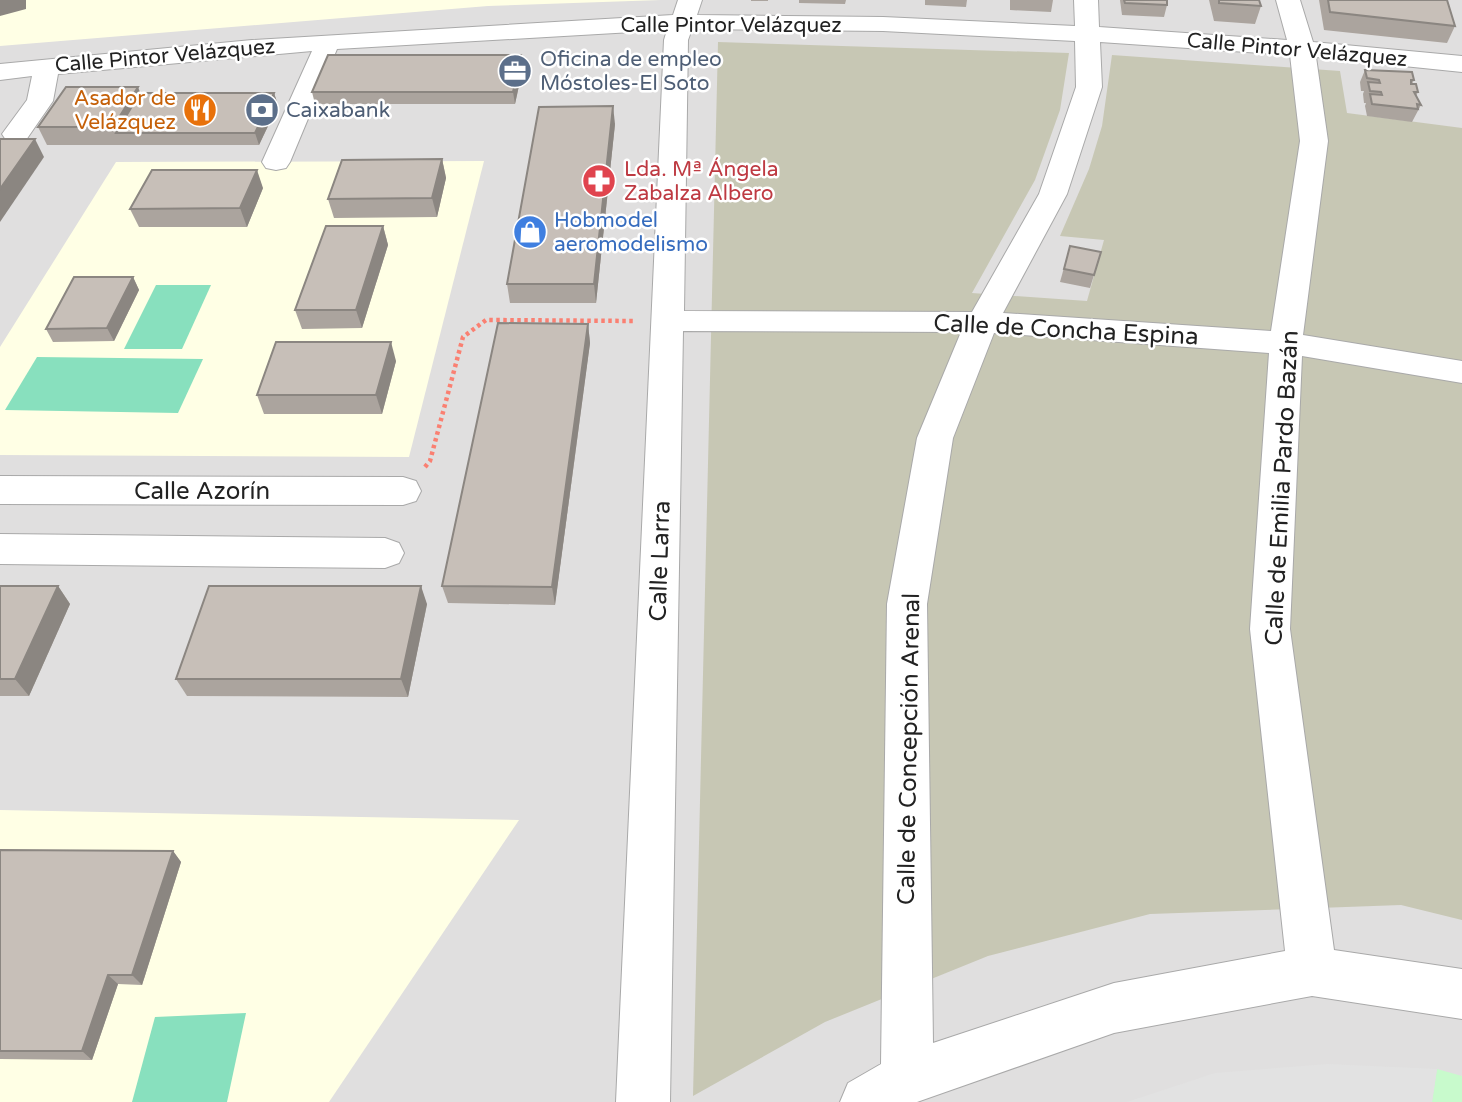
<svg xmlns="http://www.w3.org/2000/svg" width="1462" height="1102" font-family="'Varela Round',sans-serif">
<rect width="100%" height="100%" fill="#f2efe9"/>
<rect fill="#e0dfdf" x="0" y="0" width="1462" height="1102"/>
<g fill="#ffffe5">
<path d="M0 0H661L488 6 0 46Z"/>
<path d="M484 161 409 457 0 455V347L116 162Z"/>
<path d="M0 810 519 820 329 1102H0Z"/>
</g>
<path fill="#c7c7b4" d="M718 42 1069 53 1060 110 1035 180 972 293 1087 301 1104 240 1060 236 1089 169 1102 126 1112 55 1340 71 1347 113 1462 128V920L1401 905 1150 914 988 956 825 1022 693 1096Z"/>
<path fill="#c8facc" d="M1437 1069 1462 1076V1102H1432Z"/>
<g fill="#88e0be">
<path d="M156 285H211L182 349H124Z"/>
<path d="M37 357 203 359 178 413 5 410Z"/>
<path d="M246 1013 227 1102H132L155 1017Z"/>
</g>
<path fill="#e2e2e2" d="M1328 1064 1437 1069 1432 1102H1127L1215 1073Z"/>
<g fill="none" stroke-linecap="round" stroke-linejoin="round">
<g stroke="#a9a9a9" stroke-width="2">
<g id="minor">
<path d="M678 0H702L697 15 883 17 1075 26 1074 0H1098L1099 27 1287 40 1276 0H1300L1313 42 1462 56V72L1316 57 1328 141 1303 335 1462 361V383L1302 356 1290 629 1334 950 1462 969V1019L1312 996 1114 1033 917 1102H840L848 1083 881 1064 887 604 917 438 961 332 683 331 670 1102H616L664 40 667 30 337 49 290 162 286 168 276 170 266 168 262 162 312 51 58 74 53 101 26 140H6L2 134 27 100 32 76 0 80V64L252 40 673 15ZM692 29 883 31 1075 41 1076 87 1039 194 972 312 684 311 688 40ZM1100 42 1290 55 1300 141 1271 331 1003 313 1067 194 1102 87ZM994 333 1269 353 1250 629 1285 951 1114 983 933 1043 927 604 953 438Z"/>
<path d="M0 476 403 477 416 481 421 491 416 501 403 505 0 504Z"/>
<path d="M0 534 385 538 399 543 404 553 399 563 385 568 0 564Z"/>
</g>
</g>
<path stroke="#fa8072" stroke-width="4.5" stroke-dasharray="3.5 3.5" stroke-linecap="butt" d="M425 467 430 461 463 337 486 320 635 321"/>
<use href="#minor" fill="#fff" fill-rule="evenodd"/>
</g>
<g fill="#aba49e">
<rect x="751" y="0" width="17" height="1"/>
<path d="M799 0H846L845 4 799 3Z"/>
<path d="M925 0H967L966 7 925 5Z"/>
<path d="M1010 0H1053L1051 12 1010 10Z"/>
<path d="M1120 0H1167V5L1164 17 1122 15Z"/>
<path d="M1209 0H1259L1261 6 1255 24 1214 21Z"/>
<path d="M1319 0H1447L1455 26 1447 43 1324 30Z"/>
<path d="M523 67 515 104H315L312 92Z"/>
<path d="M1365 70 1414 80 1412 84 1418 92 1416 96 1421 105 1412 122 1367 116 1365 106 1366 103H1364L1363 94 1364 91H1361L1360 82Z"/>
<path d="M140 93H274L278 105 259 145H47L38 127Z"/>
<path d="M615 124 596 303H510L507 284Z"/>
<path d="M442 159 446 178 437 217 334 218 328 199Z"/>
<path d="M263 188 247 227H139L130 209Z"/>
<path d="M383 226 388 245 362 328 302 329 295 310Z"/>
<path d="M1070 246 1101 252 1090 288 1060 282Z"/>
<path d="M133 277 139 290 114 341 53 342 46 329Z"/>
<path d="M588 324 590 343 555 605 448 603 442 586Z"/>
<path d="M396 361 382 414H264L257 395Z"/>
<path d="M0 586H58L70 604 29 696H0Z"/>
<path d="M427 604 408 697 187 696 176 679Z"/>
<path d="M0 850 173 851 181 862 142 985 118 984 92 1060 0 1059Z"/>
</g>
<g fill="#8b8681">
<path d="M0 0H26V9L0 16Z"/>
<path d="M521 55 523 67 515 104 513 92Z"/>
<path d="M138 87 145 105 116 133 113 127Z"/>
<path d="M274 93 278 105 259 145 255 133Z"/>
<path d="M613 106 615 124 596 303 594 284Z"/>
<path d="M35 139 44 157 0 222V189Z"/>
<path d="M442 159 446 178 437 217 432 198Z"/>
<path d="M257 170 263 188 247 227 240 208Z"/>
<path d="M383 226 388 245 362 328 356 310Z"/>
<path d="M133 277 139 290 114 341 107 328Z"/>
<path d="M588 324 590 343 555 605 552 587Z"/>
<path d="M391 342 396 361 382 414 376 395Z"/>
<path d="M58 586 70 604 29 696 15 679Z"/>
<path d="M421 586 427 604 408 697 401 679Z"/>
<path d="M173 851 181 862 142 985 132 975Z"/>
<path d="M108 975 118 984 92 1060 82 1051Z"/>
</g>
<g fill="#c7bfb8" stroke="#8b8681" stroke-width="2">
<path d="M1124 0H1167V5L1125 3Z"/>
<path d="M1219 0H1259L1261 6 1219 3Z"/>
<path d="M1328 0H1447L1455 26 1330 12Z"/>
<path d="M328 55H521L513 92H312Z"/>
<path d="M1365 70 1412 72 1414 80H1411V84H1416L1418 92H1414L1421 105 1417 104 1418 109 1372 104 1370 94 1382 95 1381 92 1370 91 1368 82 1380 83 1379 80 1367 78Z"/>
<path d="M66 87H138L113 127H38Z"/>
<path d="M140 93H274L255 133H116Z"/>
<path d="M613 106 594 284H507L539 107Z"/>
<path d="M0 139H35L0 189Z"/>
<path d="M442 159 432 198 328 199 342 160Z"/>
<path d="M152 170H257L240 208 130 209Z"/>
<path d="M326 226H383L356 310H295Z"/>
<path d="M1070 246 1101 252 1094 275 1064 269Z"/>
<path d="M74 277H133L107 328 46 329Z"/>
<path d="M498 323 588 324 552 587 442 586Z"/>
<path d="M276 342H391L376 395H257Z"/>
<path d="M0 586H58L15 679H0Z"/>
<path d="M209 586H421L401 679H176Z"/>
<path d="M0 850 173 851 132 975H108L82 1051H0Z"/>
</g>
<defs>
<g id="office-disc" transform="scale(1.75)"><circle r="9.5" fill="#5c6f8a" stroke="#fff"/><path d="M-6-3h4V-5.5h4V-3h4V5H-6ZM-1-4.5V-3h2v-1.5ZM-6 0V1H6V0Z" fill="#fff"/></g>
<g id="restaurant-disc" transform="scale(1.75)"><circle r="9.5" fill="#e8710a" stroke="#fff"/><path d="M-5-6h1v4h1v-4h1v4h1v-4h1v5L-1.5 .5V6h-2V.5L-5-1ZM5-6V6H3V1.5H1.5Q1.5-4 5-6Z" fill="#fff"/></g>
<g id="bank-disc" transform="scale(1.75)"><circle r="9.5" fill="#5c6f8a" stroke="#fff"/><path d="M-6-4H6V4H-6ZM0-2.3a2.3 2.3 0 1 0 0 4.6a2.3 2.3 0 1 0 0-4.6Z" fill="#fff"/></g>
<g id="pharmacy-disc" transform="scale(1.75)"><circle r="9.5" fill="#e0444e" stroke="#fff"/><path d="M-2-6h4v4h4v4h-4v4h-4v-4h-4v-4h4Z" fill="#fff"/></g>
<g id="shop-disc" transform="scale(1.75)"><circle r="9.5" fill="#3f7fe0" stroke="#fff"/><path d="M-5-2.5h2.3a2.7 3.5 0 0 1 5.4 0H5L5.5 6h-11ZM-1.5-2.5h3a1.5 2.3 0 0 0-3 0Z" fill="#fff"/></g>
</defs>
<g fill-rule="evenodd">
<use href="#office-disc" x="515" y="71"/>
<use href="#restaurant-disc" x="200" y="110"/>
<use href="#bank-disc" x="262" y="110"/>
<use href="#pharmacy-disc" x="599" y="181"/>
<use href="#shop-disc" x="530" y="232"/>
</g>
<g text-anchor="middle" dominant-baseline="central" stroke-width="5" stroke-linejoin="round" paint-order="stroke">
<g font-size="21" fill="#222" stroke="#fff">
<text x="731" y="25">Calle Pintor Velázquez</text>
<text transform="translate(1297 50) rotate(5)">Calle Pintor Velázquez</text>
<text transform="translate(165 56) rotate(-5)">Calle Pintor Velázquez</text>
</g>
<g font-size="21" fill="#4e5e75" stroke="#fff" text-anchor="start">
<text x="540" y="59">Oficina de empleo<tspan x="540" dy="24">Móstoles-El Soto</tspan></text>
<text x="286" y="110">Caixabank</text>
</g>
<g font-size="21" fill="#c56008" stroke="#fff" text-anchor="end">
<text x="176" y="98">Asador de<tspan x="176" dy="24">Velázquez</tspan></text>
</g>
<g font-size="21" fill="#be3a42" stroke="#fff" text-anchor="start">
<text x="624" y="169">Lda. Mª Ángela<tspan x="624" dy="24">Zabalza Albero</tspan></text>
</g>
<g font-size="21" fill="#366cbe" stroke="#fff" text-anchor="start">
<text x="554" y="220">Hobmodel<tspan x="554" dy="24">aeromodelismo</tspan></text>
</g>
<g font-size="24" fill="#222" stroke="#fff">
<text transform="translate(1066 330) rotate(3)">Calle de Concha Espina</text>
<text transform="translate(1282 488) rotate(-87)">Calle de Emilia Pardo Bazán</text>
<text x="202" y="491">Calle Azorín</text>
<text transform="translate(660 561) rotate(-88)">Calle Larra</text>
<text transform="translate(909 749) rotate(-89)">Calle de Concepción Arenal</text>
</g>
</g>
</svg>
